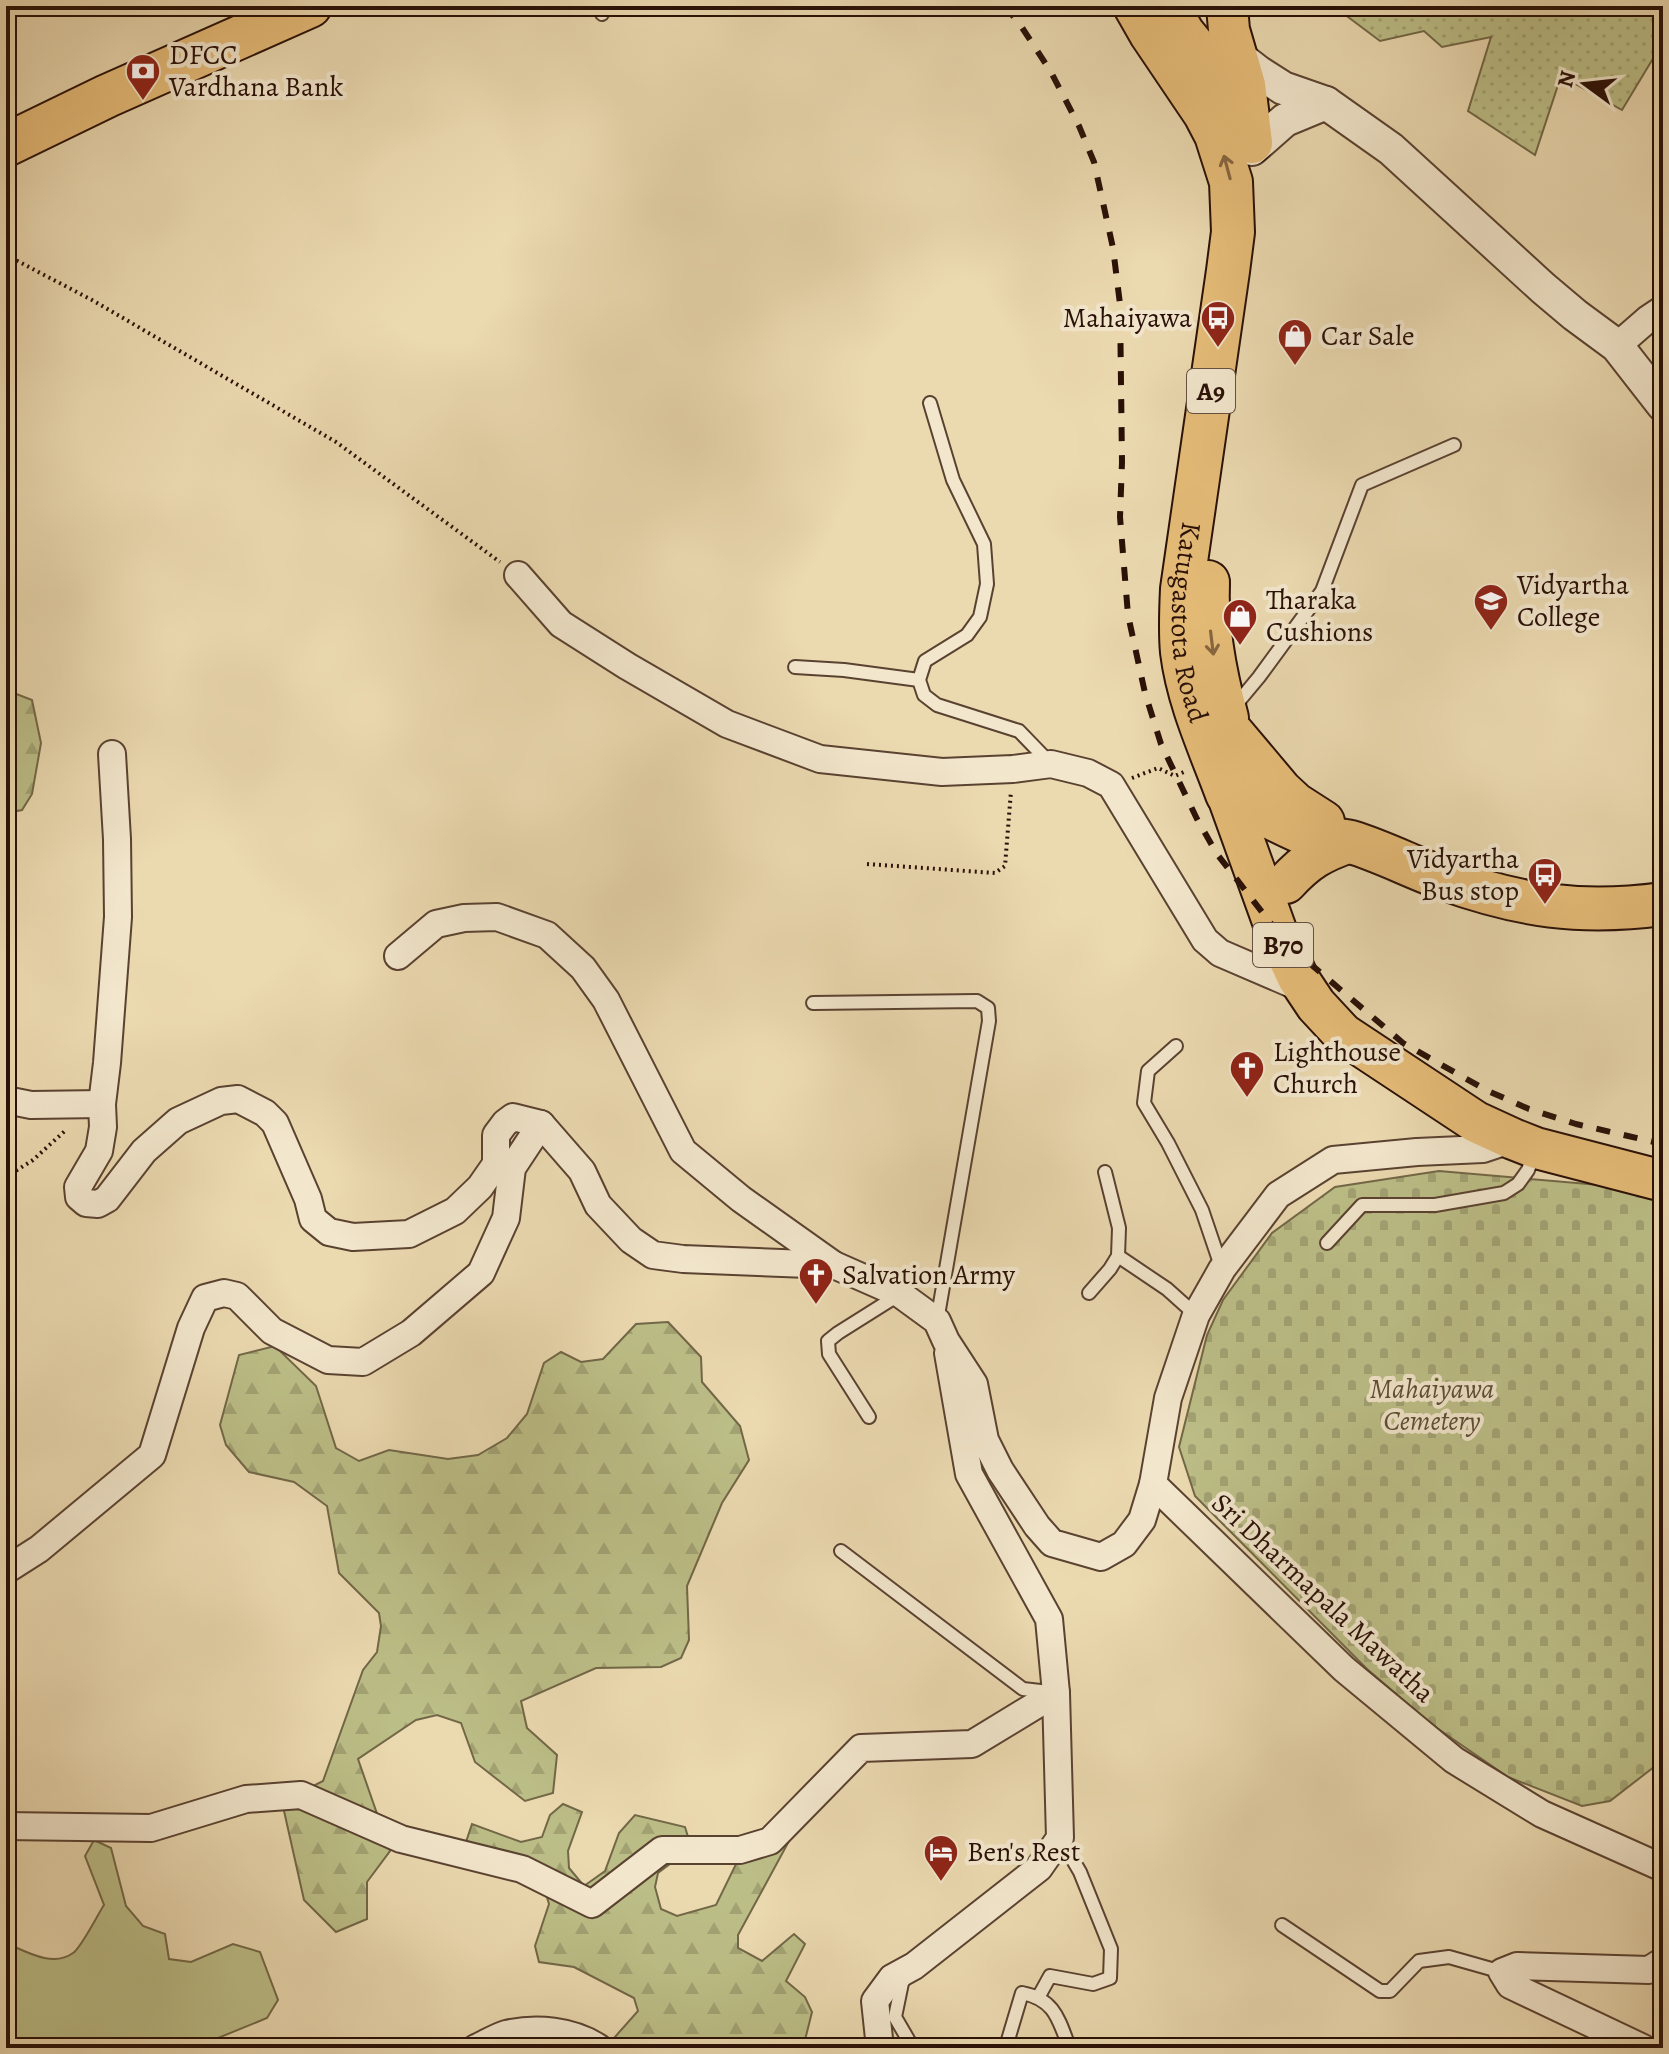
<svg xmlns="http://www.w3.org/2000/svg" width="1669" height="2054" font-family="Alegreya,serif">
<defs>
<pattern id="forest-firs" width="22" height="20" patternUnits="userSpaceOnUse" patternTransform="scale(2)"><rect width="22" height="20" fill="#bcbe87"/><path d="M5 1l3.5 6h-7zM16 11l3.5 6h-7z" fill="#a2a273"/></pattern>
<pattern id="cemetery-stones" width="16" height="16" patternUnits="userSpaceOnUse" patternTransform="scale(2)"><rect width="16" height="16" fill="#bcbe87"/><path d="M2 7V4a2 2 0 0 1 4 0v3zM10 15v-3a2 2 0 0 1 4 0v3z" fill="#a2a273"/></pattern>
<pattern id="park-dots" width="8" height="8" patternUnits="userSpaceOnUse" patternTransform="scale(2)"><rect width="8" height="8" fill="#bcbe87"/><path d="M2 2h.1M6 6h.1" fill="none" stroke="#a2a273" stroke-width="1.8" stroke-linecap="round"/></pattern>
</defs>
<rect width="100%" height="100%" fill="#ebd9b0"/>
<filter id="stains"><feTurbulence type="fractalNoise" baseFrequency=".0025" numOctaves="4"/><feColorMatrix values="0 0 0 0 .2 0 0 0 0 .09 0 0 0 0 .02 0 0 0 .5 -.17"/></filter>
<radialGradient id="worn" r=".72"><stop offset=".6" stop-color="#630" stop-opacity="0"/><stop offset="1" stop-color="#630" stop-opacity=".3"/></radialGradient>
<path fill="#bcbe87" stroke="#726747" stroke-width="2" d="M94 1840 111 1848 126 1906 143 1926 165 1934 169 1959 191 1962 233 1944 260 1952 278 2000 267 2018 196 2047 127 2042 119 2048H6V1943C25 1951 53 1968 73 1953 81 1948 98 1914 104 1905L85 1856Z"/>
<g fill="url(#forest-firs)" stroke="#726747" stroke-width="2">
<path d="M6 690 32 700 41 743 32 794 22 810 6 813Z"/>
<path d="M668 1322 701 1357 702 1382 740 1426 749 1460 722 1503 687 1586 689 1640 681 1658 661 1667 596 1668 521 1701 527 1728 557 1755 553 1793 525 1801 475 1762 461 1723 437 1715 416 1720 358 1759 390 1851 367 1882V1919L336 1932 304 1900 282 1802 323 1781 363 1670 377 1652 381 1626 379 1613 339 1573 327 1506 294 1482 249 1472 226 1445 220 1425 239 1355 275 1346 316 1386 336 1448 359 1461 389 1450 448 1459 478 1455 507 1438 527 1414 544 1363 561 1352 581 1362 603 1359 636 1324Z"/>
<path d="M563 1804 582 1812 568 1851 569 1868 584 1886 605 1871 619 1833 635 1815 685 1827 689 1840 683 1854 658 1873 655 1887 661 1909 677 1916 716 1905 736 1864 769 1835 795 1830 738 1935V1948L762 1961 794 1934 805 1944 786 1981 805 1997 812 2012 803 2048H623L614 2038 638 2011 634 1998 574 1967 539 1962 535 1946 549 1904 542 1881 466 1842 472 1824 521 1842 542 1837 550 1815Z"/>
</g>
<path fill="url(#cemetery-stones)" stroke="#726747" stroke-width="2" d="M1439 1171 1623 1187 1663 1200V1760L1610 1801 1582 1806 1508 1777 1431 1724 1367 1669 1195 1496 1179 1447 1207 1335 1223 1300 1272 1233 1335 1187Z"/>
<path fill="url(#park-dots)" stroke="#726747" stroke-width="2" d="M1339 6H1663V42L1622 110 1561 76 1535 155 1468 111 1491 37 1442 47 1424 31 1380 41 1340 11Z"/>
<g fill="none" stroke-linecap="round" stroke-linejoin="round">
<g stroke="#5a4231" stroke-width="16">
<g id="service">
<path d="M599 6 602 14"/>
<path d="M930 403 953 480 984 544 987 584 980 617 967 635 925 661 919 680 924 695 937 705 1019 731 1049 762"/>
<path d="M795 667 844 670 919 680"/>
<path d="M1234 707 1259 677 1322 591 1362 485 1454 445"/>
<path d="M813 1003 977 1001 988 1008 989 1021 937 1321"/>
<path d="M1176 1046 1148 1071 1144 1103 1168 1143 1202 1210 1222 1269"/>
<path d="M1105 1172 1119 1228 1118 1256 1167 1289 1196 1315"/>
<path d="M1327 1243 1362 1205H1435L1504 1193 1518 1184 1528 1170 1534 1154"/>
<path d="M1089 1293 1110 1269 1118 1256"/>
<path d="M869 1417 829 1354 828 1341 838 1333 900 1294"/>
<path d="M841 1551 1023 1689 1049 1692"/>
<path d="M1282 1925 1380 1991H1390L1419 1961 1449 1957 1502 1972"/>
<path d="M907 1975 902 1983 895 2017 913 2048"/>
<path d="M1039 1996 1050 1976 1093 1984 1110 1978 1111 1949 1080 1872 1060 1838"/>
<path d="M1010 2048 1008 2040 1022 1993C1053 1999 1058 2017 1068 2044L1065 2048"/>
</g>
</g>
<g stroke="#5a4231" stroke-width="30">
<g id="minor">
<path d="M1617 346 1648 319 1663 309"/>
<path d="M518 575 561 624 627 666 727 724 820 759 942 772 1013 769 1051 764 1088 773 1111 785 1205 940 1220 953 1306 990"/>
<path d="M112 754 117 839 118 917 107 1063 102 1104 103 1127 99 1151 78 1187 79 1197 86 1203 98 1204 107 1199 144 1151 178 1121 221 1101 238 1099 265 1113 275 1123 308 1199 313 1219 329 1232 353 1237 409 1234 455 1211 480 1187 496 1164V1135L505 1123 513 1117 541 1124 582 1171 598 1205 631 1240 653 1255 683 1259 834 1265 900 1294 937 1321 946 1341 974 1384 985 1440 1000 1470 1037 1526 1052 1543 1101 1557 1124 1544 1142 1520 1153 1484 1168 1398 1196 1315 1222 1269 1278 1195 1333 1160 1417 1152 1483 1149 1513 1139"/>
<path d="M398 956 436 924 464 918 497 917 547 935 583 968 606 1000 683 1151 741 1199 834 1265"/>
<path d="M6 1100 31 1105 102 1104"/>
<path d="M1153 1484 1344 1669 1454 1760 1542 1814 1663 1868"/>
<path d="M6 1570 39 1549 152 1455 191 1328 205 1298 224 1293 237 1296 272 1331 328 1360 363 1362 411 1333 481 1273 506 1218 512 1168 541 1124"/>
<path d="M6 1826 151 1828 246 1799 301 1795 401 1839 522 1869 592 1904 662 1850H740L770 1841 861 1748 972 1744 1056 1693"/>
<path d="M476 2048C485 2044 496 2037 506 2034 536 2027 572 2030 599 2048"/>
<path d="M880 2048 875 2001 892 1978 914 1966 1039 1868 1060 1838 1056 1693 1049 1619 969 1474 948 1353"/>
<path d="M1643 2048 1510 1985 1502 1972 1517 1966 1649 1970 1663 1961"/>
</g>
</g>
<g stroke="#5a4231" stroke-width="36">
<g id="tertiary">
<path d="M1236 55 1258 72 1283 88 1326 103 1391 149 1543 288 1575 315 1617 346 1663 405"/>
<path d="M1252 149 1285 120 1326 103"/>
</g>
</g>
<g stroke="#291007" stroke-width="44">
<g id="primary">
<path d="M1227 6 1229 30 1245 85 1252 143"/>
<path d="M1227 794 1276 930 1298 978 1316 1005 1343 1034 1476 1122 1513 1139 1536 1148 1663 1181"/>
<path d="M1286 883C1307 860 1321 852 1350 842"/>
</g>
</g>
<g stroke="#291007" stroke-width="46">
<g id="trunk">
<path id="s1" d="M1135 6 1151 34 1205 114 1216 135 1231 182 1233 232 1228 271 1182 589C1181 610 1180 631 1182 652 1188 701 1210 748 1227 794 1254 808 1280 824 1309 835 1322 840 1337 839 1351 842 1381 851 1412 867 1442 878 1520 906 1580 915 1663 904"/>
<path d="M1168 7 1183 33 1214 71 1247 138"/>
<path d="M6 145 107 96 310 6"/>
<path d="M1208 582C1206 628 1215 674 1227 718"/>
<path d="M1233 734 1281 791 1295 804 1323 822"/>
</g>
</g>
<g stroke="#291007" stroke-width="4" stroke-dasharray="2 4" stroke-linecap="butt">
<path d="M6 255 92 300 336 442 500 562"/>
<path d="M1132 778 1158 768 1175 776 1186 771"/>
<path d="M867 864 995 873 1005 866 1011 791"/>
<path d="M6 1177 33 1160 67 1129"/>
<path d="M1179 2041 1184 2048"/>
</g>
<use href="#service" stroke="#f2e6cc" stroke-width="12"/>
<use href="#minor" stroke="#f2e6cc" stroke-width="26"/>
<use href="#tertiary" stroke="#f2e6cc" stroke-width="32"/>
<use href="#primary" stroke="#e6bc78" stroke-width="40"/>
<use href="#trunk" stroke="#e6bc78" stroke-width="42"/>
<path stroke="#291007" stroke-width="6" stroke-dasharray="14 14" stroke-linecap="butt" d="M1005 6 1021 26 1051 72 1079 126 1094 162 1113 248 1120 304 1122 462 1120 517 1128 615 1145 693 1161 744 1197 819 1217 854 1276 930 1314 967 1403 1043 1486 1090 1529 1109 1576 1124 1663 1144"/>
</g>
<defs><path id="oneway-shaft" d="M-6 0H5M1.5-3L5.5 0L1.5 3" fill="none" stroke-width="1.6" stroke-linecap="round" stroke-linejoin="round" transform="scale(2)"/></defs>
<g stroke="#886640">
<use href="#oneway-shaft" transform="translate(1227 167) rotate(-105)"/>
<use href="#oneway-shaft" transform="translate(1212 643) rotate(83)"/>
</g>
<defs>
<g id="bank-pin" transform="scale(1.8)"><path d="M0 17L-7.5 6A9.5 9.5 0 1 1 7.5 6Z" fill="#8f2418" stroke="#f2e6cc"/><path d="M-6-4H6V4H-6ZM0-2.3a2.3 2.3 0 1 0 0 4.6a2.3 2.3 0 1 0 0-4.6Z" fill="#fff"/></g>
<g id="bus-pin" transform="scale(1.8)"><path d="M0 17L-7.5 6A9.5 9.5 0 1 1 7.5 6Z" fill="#8f2418" stroke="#f2e6cc"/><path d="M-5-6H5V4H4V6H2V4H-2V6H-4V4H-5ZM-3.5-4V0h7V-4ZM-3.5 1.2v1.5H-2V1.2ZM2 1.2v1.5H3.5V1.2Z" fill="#fff"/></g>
<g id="shop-pin" transform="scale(1.8)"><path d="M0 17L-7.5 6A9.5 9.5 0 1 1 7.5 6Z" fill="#8f2418" stroke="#f2e6cc"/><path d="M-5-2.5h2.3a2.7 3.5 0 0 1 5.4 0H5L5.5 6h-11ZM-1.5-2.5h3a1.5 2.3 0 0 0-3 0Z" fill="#fff"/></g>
<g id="school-pin" transform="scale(1.8)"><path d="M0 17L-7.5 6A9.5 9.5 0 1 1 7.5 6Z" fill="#8f2418" stroke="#f2e6cc"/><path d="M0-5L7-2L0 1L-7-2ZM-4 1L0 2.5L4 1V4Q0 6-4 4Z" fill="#fff"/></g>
<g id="church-pin" transform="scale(1.8)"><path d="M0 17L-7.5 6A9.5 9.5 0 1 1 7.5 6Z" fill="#8f2418" stroke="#f2e6cc"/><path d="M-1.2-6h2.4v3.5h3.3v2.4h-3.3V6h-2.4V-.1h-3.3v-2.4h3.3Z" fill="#fff"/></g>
<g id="hotel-pin" transform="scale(1.8)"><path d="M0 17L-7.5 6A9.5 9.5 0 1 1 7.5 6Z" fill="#8f2418" stroke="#f2e6cc"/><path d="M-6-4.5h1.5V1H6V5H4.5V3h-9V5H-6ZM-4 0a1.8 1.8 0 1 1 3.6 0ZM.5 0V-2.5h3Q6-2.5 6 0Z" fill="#fff"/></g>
</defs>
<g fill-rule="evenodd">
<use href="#bank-pin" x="143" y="71"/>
<use href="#bus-pin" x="1218" y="318"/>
<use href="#shop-pin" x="1295" y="336"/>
<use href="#school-pin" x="1491" y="601"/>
<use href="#shop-pin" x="1240" y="616"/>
<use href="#bus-pin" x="1545" y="875"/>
<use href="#church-pin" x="1247" y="1068"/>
<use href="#church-pin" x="816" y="1275"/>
<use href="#hotel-pin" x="941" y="1852"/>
</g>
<g text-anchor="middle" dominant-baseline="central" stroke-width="8" stroke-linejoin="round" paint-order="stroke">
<g fill="#f2e6cc" stroke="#655042" stroke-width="2">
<rect x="1187" y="369" width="48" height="44" rx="6"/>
<rect x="1253" y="923" width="60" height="44" rx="6"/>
</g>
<g font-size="26" font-weight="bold" fill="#291007">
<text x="1211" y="391">A9</text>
<text x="1283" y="945">B70</text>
</g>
<g font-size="28" fill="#291007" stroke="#f2e6cc" text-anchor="start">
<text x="169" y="55">DFCC<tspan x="169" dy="32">Vardhana Bank</tspan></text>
<text x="1192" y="318" text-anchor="end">Mahaiyawa</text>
<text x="1321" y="336">Car Sale</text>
<text x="1517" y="585">Vidyartha<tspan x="1517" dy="32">College</tspan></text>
<text x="1266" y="600">Tharaka<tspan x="1266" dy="32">Cushions</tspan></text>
<text x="1519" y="859" text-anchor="end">Vidyartha<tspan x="1519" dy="32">Bus stop</tspan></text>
<text x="1273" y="1052">Lighthouse<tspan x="1273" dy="32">Church</tspan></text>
<text x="842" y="1275">Salvation Army</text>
<text x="967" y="1852">Ben's Rest</text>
</g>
<g font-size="28" fill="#291007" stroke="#f2e6cc">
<text stroke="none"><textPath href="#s1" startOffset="646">Katugastota Road</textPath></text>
<text transform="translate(1323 1598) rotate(43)">Sri Dharmapala Mawatha</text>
</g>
<g font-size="28" font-style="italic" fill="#5c4d34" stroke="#f2e6cc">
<text x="1432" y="1389">Mahaiyawa<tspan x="1432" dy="32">Cemetery</tspan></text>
</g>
</g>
<rect width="1669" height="2054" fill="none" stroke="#ebd9b0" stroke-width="32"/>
<rect x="8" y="8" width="1653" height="2038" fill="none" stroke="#291007" stroke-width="4"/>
<rect x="16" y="16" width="1637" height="2022" fill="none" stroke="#291007" stroke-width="2"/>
<g transform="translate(1585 84) rotate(285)" stroke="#f2e6cc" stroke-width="6" paint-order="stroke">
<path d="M0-6L14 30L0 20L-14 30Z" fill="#291007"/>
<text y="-12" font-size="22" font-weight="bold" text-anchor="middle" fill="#291007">N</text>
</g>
<rect width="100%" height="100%" filter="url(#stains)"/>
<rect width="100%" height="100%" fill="url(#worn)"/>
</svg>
